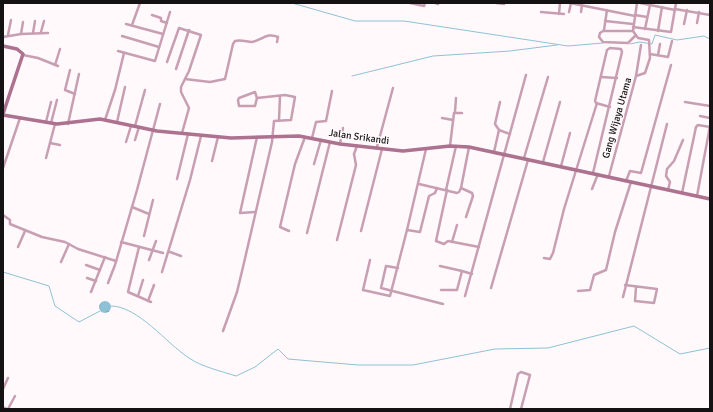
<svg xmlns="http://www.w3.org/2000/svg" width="713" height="412" font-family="Signika,sans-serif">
<defs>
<pattern id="water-ripples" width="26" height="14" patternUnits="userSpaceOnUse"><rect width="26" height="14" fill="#8fc1d6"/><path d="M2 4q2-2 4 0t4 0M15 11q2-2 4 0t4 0" fill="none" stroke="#7aa5b7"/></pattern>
</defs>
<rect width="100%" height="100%" fill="#fff9fb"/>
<circle fill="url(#water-ripples)" cx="105" cy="307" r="6"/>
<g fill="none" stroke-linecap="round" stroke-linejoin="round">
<g stroke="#8fc1d6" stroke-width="1">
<path d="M292 3 355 21H404L568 46 603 43"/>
<path d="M630 44 640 42 652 44 655 35 677 40 704 36 710 39"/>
<path d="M352 76 433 56 510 51 557 45"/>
<path d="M3 272 49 286 55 306 79 322 100 311"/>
<path d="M111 306C138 306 166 343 189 358 202 367 221 371 236 376L255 367 278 349 288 359 358 365H413L495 349 548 348 634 326 680 354 710 348"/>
</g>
<g stroke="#c89fb2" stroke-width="2.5">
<path d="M410 3 424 6 425 3"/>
<path d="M435 3 438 4"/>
<path d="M496 3 504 4"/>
<path d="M570 3 635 16"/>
<path d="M640 3 675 10"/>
<path d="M675 9 710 15"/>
<path d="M541 12 564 14"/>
<path d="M569 12 571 3"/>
<path d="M581 12 582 5"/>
<path d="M559 14 560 3"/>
<path d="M152 15 161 18V21L167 23"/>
<path d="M635 15 647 17"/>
<path d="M605 21 633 24"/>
<path d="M697 23 699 12"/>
<path d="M126 24 163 34"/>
<path d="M684 24 687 10"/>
<path d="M132 25 140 3"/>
<path d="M633 27 671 32 676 3"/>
<path d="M645 29 650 5"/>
<path d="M604 30 607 10"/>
<path d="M633 31H603L600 33 599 37 603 42 628 43 635 36"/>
<path d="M658 31 662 7"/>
<path d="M41 32 44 21"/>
<path d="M33 33 35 21"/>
<path d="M21 34 23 22"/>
<path d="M8 35 11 20"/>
<path d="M122 36 159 47"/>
<path d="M3 37 21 34 48 33"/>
<path d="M118 51 155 61 170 12"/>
<path d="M650 54 668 57 672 41"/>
<path d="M23 55 38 58 58 66"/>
<path d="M658 55 660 44"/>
<path d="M167 62 179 28 201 35 189 71 181 87V92L189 108 182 133"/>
<path d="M55 65 60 49"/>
<path d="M176 69 189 30"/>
<path d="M70 70 65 90 75 94"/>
<path d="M636 76 641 45"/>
<path d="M601 77 617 78"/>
<path d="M185 79 210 82 225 79 233 44 235 41C241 39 247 42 252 42 262 40 267 32 278 37L277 42"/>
<path d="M255 92 257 98 255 106H239L238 100 239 98Z"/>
<path d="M500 102 495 124 499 130 510 134"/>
<path d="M685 102 710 106"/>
<path d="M455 112 456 98"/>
<path d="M700 116 710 118"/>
<path d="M442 118 453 120"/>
<path d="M105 120 115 90 124 53"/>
<path d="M279 120 280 96"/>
<path d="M46 122 51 102"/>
<path d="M117 122 125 87"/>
<path d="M51 123 57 100"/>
<path d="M68 124 79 74"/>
<path d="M135 126 145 90"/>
<path d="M312 138 316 122 326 121 332 91"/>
<path d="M135 140 139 127"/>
<path d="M126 142 131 126"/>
<path d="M50 143 60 145"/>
<path d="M340 144 343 128"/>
<path d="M450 146 454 113H462"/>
<path d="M377 147 393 88"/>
<path d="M426 149 407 230 420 232 429 196 435 193 437 188"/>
<path d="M494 152 499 130"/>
<path d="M46 158 55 124"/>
<path d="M524 158 548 77"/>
<path d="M212 161 218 137"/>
<path d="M543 162 560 102"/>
<path d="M314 164 321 140"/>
<path d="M561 166 570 133"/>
<path d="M3 168 20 118"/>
<path d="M593 173 622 52 621 49 610 48 607 50 595 101 596 103 610 107"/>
<path d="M609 176 636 76 645 73 650 58 649 40 638 38 633 31 637 3"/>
<path d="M177 179 188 134"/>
<path d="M626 181 630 171 641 173 671 65"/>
<path d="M419 184 457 193 459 192 461 188"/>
<path d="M592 189 598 174"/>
<path d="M446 190 456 146"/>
<path d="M447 190 436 241 444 244 448 241 479 247"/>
<path d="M668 190 670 182 666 176 667 169 674 161 683 140"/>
<path d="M682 193 696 127 698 125 710 127"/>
<path d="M697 196 710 126"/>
<path d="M132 207 149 214"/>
<path d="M255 212 240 213 257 137"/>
<path d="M3 215 10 220V224L42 237 65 242 78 249 116 261"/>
<path d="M466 217 473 196 472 193 461 188 469 147"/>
<path d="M289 231 280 227 295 164 305 137"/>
<path d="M361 231 382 149"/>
<path d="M307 233 330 142"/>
<path d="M144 236 153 200"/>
<path d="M337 240 356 165 354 154 357 146"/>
<path d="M121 242 163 253"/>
<path d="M452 242 457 225"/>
<path d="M18 247 25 231"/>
<path d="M139 247 128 292 151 302"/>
<path d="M170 252 181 256"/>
<path d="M544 258 550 259 553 253 564 209 597 103"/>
<path d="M149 260 156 241"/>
<path d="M370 260 363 290 390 296 407 230"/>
<path d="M61 262 69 244"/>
<path d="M86 265 100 270"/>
<path d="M440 266 462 271"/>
<path d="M398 268 386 266 381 288 443 304"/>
<path d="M162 272 190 180 201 136"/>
<path d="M87 278 96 281"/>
<path d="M108 283 115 265 137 190 160 104"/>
<path d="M625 285 657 289 654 303 635 301 636 287"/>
<path d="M491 288 528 160"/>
<path d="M441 290H457L462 271 472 274"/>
<path d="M578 291 590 290 594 275 606 270 615 232 631 182"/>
<path d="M91 292 105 257"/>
<path d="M138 296 143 280"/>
<path d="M465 296 526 75"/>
<path d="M623 297 667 124"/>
<path d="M148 301 154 285"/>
<path d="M223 331 237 292 243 267 272 142 274 121 291 120 295 97 285 95 257 98"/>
<path d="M3 389 8 378"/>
<path d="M3 407 7 409"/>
<path d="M8 409 15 396"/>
<path d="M510 409 518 374 521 372 530 375 521 409"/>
</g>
<g stroke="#ac728f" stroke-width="3.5">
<path d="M3 46 17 49 23 54 3 114"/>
<path d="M3 115 57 124 100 119 157 131 231 138 299 136 340 144 403 151 450 146 469 147 710 199"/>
</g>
</g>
<g text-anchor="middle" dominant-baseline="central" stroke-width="3" stroke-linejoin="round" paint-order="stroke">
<g font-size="10" fill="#141213" stroke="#fff9fb">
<text transform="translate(617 118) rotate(-74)">Gang Wijaya Utama</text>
<text transform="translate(359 137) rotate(8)">Jalan Srikandi</text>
</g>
</g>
<rect width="713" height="412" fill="none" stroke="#141213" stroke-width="8"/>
</svg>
